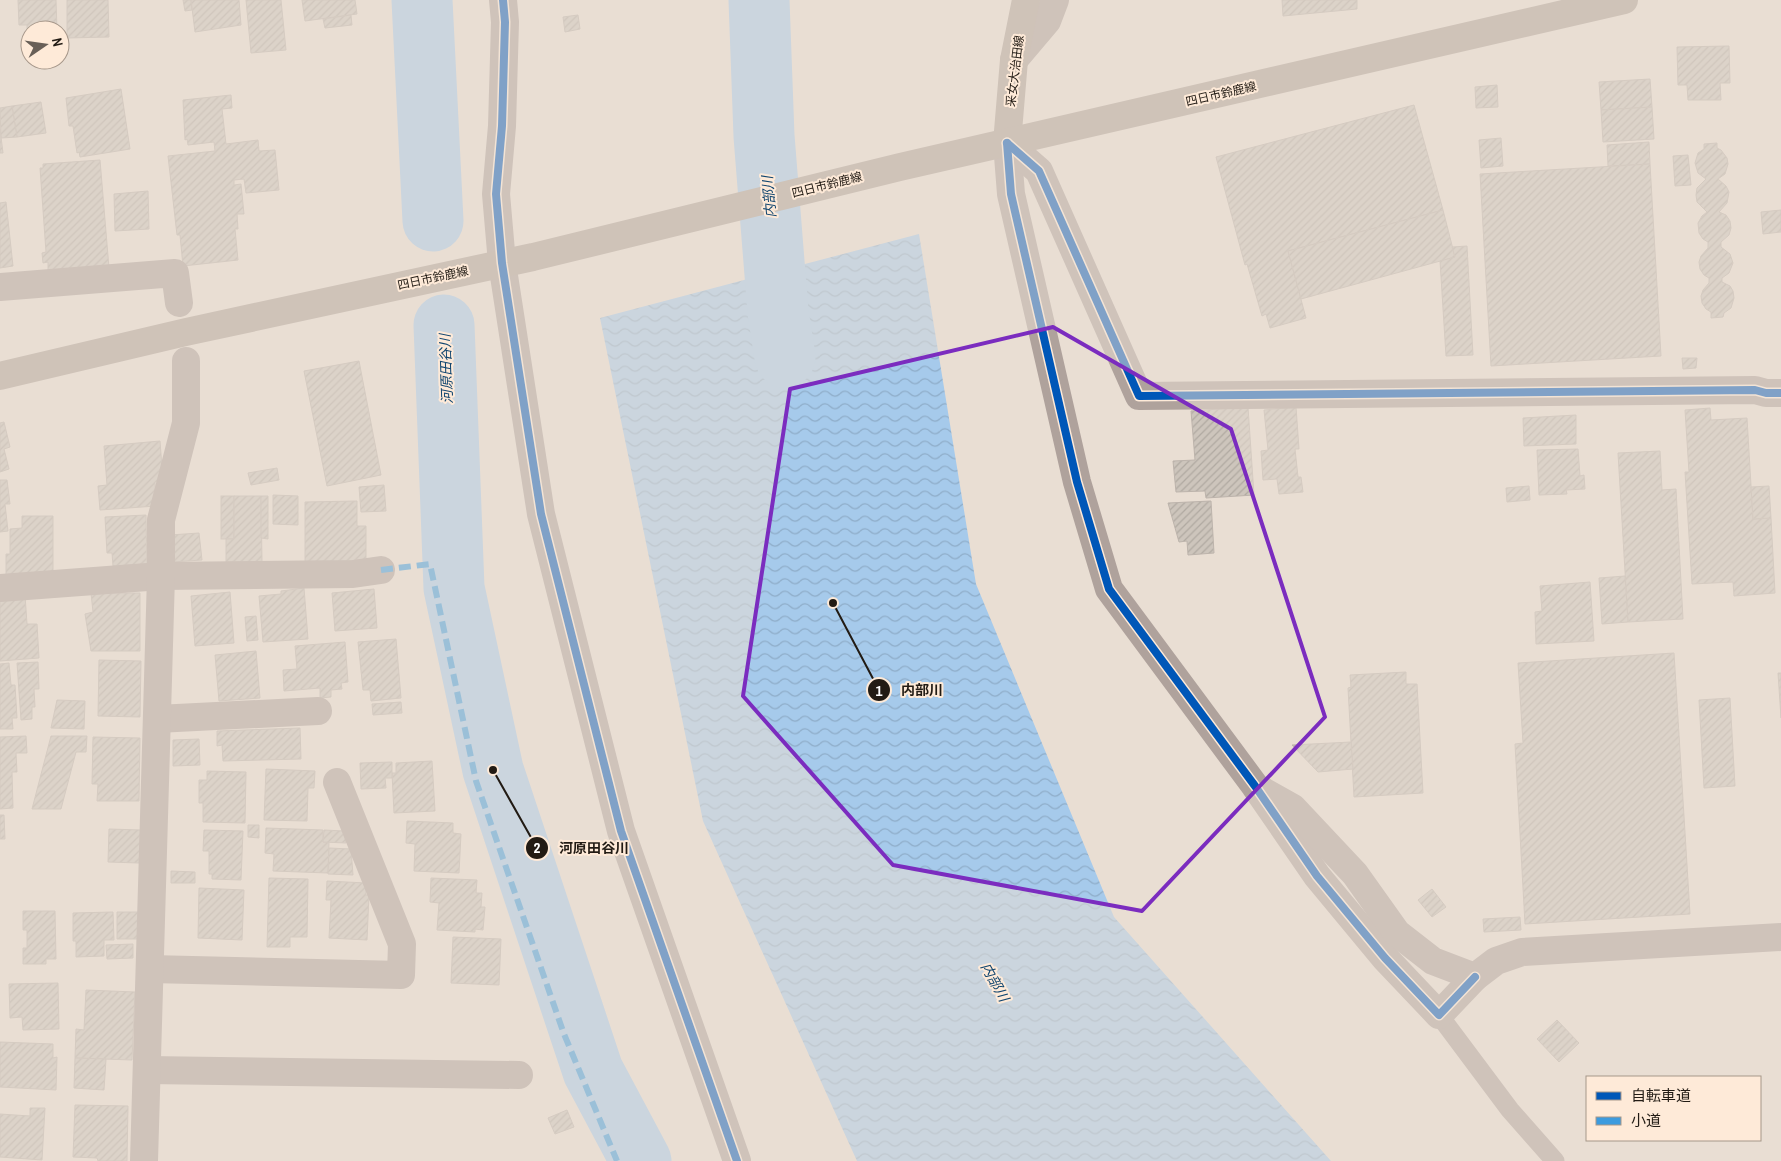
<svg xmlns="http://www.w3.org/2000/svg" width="1781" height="1161" font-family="'Archivo Narrow','Noto Sans JP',sans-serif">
<defs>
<pattern id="water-waves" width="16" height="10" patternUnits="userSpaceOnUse" patternTransform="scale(1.25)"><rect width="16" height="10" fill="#a6caeb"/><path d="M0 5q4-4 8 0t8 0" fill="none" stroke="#8fadc9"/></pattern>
<pattern id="building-hatch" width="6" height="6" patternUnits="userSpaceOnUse" patternTransform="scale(1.25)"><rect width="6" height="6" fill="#cdc5bc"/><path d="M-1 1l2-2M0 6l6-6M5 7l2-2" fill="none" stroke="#b0a9a1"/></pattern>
</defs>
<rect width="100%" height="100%" fill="#e9ded3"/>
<path fill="url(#water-waves)" d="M919 234 976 584 1114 917 1331 1161H857L703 821 600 318Z"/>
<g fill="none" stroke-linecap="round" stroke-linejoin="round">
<g stroke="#a6caeb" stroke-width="61">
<path d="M422 0 433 221"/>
<path d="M759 0 764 136 778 312 785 357"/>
<path d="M444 325 454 588 493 770 593 1071 641 1161"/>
</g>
</g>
<g fill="url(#building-hatch)" stroke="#bdb4ac">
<path d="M18 0H56L57 30H30V44H27V25H19Z"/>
<path d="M67 0H108L109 37 67 38Z"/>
<path d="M183 0H191L192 10 185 11Z"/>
<path d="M191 0H239L241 25 195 32Z"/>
<path d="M246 0H281L286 50 251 53Z"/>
<path d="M302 0H355L357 14 305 21Z"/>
<path d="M1282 0H1357V9L1283 16Z"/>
<path d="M351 15 352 25 325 28 323 19Z"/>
<path d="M578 15 580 29 565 32 563 17Z"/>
<path d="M1729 46 1730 83H1720L1721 100H1688L1687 85H1678L1677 47Z"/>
<path d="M1650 79 1652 107 1601 110 1599 82Z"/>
<path d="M1497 85 1498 107 1476 108 1475 87Z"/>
<path d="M121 89 130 149 80 157 79 152 77 153 73 126H69L66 98Z"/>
<path d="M231 95 232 108 222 109 226 144 258 140 259 151 275 150 279 190 246 193 244 179 234 180V185L241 184 244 214H237L238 229H235L238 260 183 266 180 235H177L168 156 215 151 214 142 188 145 187 139 185 140 183 100Z"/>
<path d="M41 102 46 133 17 137 12 106Z"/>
<path d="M1414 105 1443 210 1288 251 1306 318 1270 328 1266 314 1262 316 1247 264 1245 265 1216 157Z"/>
<path d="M12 106 17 137 1 138 0 108Z"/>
<path d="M1652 107 1654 139 1603 142 1601 110Z"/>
<path d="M0 129 3 153H0Z"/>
<path d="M1501 138 1503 166 1481 168 1479 140Z"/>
<path d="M1649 142 1650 164 1608 166 1607 145Z"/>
<path d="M1717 143V148L1721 150 1727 158 1728 164 1725 174 1718 179 1726 186 1729 192 1727 203 1719 212 1726 215 1730 221 1731 228 1729 235 1721 242V247L1730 254 1733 263 1729 273 1722 278V282L1730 286 1733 291 1734 298 1731 308 1724 313 1723 317 1711 318V312L1706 309 1702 303 1701 296 1703 290 1709 283V278L1704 275 1700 269 1699 262 1701 256 1708 248V242L1703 239 1699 233 1698 223 1702 216 1707 212 1697 202 1696 195 1697 188 1706 179 1698 173 1695 163 1698 153 1704 149V144Z"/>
<path d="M1688 155 1691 185 1675 186 1673 156Z"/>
<path d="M100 160 109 268 48 273V262L43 263 42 253 46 252 40 168H43V164Z"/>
<path d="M1650 164 1661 356 1491 366 1480 174Z"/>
<path d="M148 191 149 229 115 231 114 194Z"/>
<path d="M6 202 13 266 0 268V203Z"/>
<path d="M1443 210 1455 257 1301 299 1288 251Z"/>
<path d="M1781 210V232L1763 234 1761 212Z"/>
<path d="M1467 246 1473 355 1446 356 1440 261 1455 257 1452 247Z"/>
<path d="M1682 358H1697L1696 368 1683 369Z"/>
<path d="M359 361 381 475 327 486 304 371Z"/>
<path d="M1248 407 1254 495 1206 498 1205 491 1176 492 1173 461 1195 460 1191 411Z"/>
<path d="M1296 407 1299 449H1295L1298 477H1301L1303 492 1279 494 1277 479 1263 480 1261 451 1268 450 1264 410Z"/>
<path d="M1710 408 1711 420 1747 418 1753 519 1771 518 1775 593 1734 596 1733 582 1692 584 1685 472H1689L1685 410Z"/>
<path d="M1576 415V444L1524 446 1523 418Z"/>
<path d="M4 422 10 447 4 449 9 469 0 472V423Z"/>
<path d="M160 441 163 481 155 482 156 506 100 510 98 486 107 485 104 446Z"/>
<path d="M1578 449 1580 476 1584 475 1585 489 1566 490 1567 494 1539 495 1537 450Z"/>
<path d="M1660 451 1662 490 1676 489 1683 619 1628 622 1618 453Z"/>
<path d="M277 468 279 480 251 485 248 473Z"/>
<path d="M0 480H7L10 504H5L8 531 0 532Z"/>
<path d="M384 485 386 511 361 512 359 487Z"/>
<path d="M1529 486 1530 500 1507 502 1506 488Z"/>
<path d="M1769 486 1771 518 1753 519 1751 487Z"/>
<path d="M273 495 298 496V525L273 524Z"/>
<rect x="221" y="496" width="13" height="43"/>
<path d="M234 496H261L262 562H226V539H234Z"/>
<path d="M261 496H268V539L261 538Z"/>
<path d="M357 501V526H366V560L305 563V502Z"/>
<path d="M1211 501 1214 553 1188 555 1187 541 1179 542 1168 503Z"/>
<path d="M146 515 147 564 113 566 112 553H107L105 517Z"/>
<path d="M22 516H53V575H6V554H10V529L22 528Z"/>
<path d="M199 533 202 560 172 562 170 535Z"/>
<path d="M1625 576 1628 622 1602 624 1599 578Z"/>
<path d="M1590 582 1594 641 1536 644 1535 612 1542 611 1540 586Z"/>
<path d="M304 588 308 639 263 642 259 596 281 594V591Z"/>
<path d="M374 589 377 628 335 631 332 593Z"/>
<path d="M230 592 234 643 195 646 191 596Z"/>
<path d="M91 593H140V651H91L85 614 93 612Z"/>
<path d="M25 595 27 624H37L39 658 0 661V596Z"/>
<path d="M256 616 258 640 247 641 245 617Z"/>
<path d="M396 639 401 698 371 701 370 690H363L358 642Z"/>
<path d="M345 642 348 682 341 683 342 689 331 690V697L320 698V688L284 691 283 670 297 669 295 646Z"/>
<path d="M256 651 260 698 219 701 215 655Z"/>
<path d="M1674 653 1690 914 1525 924 1515 744 1523 743 1518 663Z"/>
<path d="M99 660 141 661 140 717 98 716Z"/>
<path d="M38 662 39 689H34L35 707H32V719L21 720 17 663Z"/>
<path d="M9 663 11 685H15L17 718H12L13 729H0V664Z"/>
<path d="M1406 672V684H1417L1423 793 1354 797 1348 688 1351 687 1350 675Z"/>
<path d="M1778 673H1781V718Z"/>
<path d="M1730 698 1735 786 1704 788 1699 700Z"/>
<path d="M57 700 85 701 84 729 51 728Z"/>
<path d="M401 702 402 713 373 715 372 704Z"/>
<path d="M300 728 301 759 223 761 222 745 217 746V731Z"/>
<path d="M26 736 27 753H16L17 772H12L13 808 0 809V737Z"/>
<path d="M51 736H87L86 752H76L61 809H32Z"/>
<path d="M93 737 140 738 139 801H97L98 784H92Z"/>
<path d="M199 739 200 765 173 766V740Z"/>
<path d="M1351 742 1353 769 1318 772 1292 745Z"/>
<path d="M432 761 435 811 394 813 392 773H396V763Z"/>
<path d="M392 762V778H385L386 788 361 789 360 763Z"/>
<path d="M266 769 315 771 314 788H308L307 821 264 820Z"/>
<path d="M207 771 246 772 245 823 203 822V803H199V780H207Z"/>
<path d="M0 815H4L5 839H0Z"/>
<path d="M407 821 453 823V833L461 834 459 873 414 871 415 844 406 843Z"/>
<path d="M248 825H259V838L248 837Z"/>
<path d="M266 828 323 830V842H329L328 873 273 871 274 854 265 853Z"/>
<path d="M109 829 141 830 139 863 108 862Z"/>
<path d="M204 830 243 831 241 880 212 879V874H209V851H203Z"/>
<path d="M324 830 344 831 346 843 323 842Z"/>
<path d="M329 848 351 849 353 875 328 874Z"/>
<path d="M171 871 195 872V883H171Z"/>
<path d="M269 878 308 879 307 937H290V947H267Z"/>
<path d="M431 878 477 880 476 893H482L481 907H485L483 930 475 929V932L437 930 439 903 430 902Z"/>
<path d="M327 881 366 883V895H369L367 940 329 938 331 900H326Z"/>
<path d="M199 888 244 890 242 940 198 938Z"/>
<path d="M1432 889 1446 907 1432 917 1418 900Z"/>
<path d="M23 911H55L56 959H46V964H23V948H27V930H23Z"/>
<path d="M113 912 114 940H104V956L76 957V941H73V913Z"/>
<path d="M117 912H138L139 939H117Z"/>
<path d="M1520 917 1521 930 1484 932 1483 919Z"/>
<path d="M453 937 501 939 499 985 451 983Z"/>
<path d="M133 944V958L107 959 106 945Z"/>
<path d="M58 983 59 1029 23 1030 22 1017 10 1018 9 984Z"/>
<path d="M86 990 135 992 132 1060 75 1058 76 1029 84 1030Z"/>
<path d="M1557 1020 1579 1043 1559 1062 1537 1039Z"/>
<path d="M0 1042 53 1044V1058L57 1057 56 1090 0 1087Z"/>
<path d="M75 1058 106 1059 104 1090 74 1088Z"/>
<path d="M75 1105 128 1106 127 1161H98L97 1158 73 1157Z"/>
<path d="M30 1108H45L42 1160 0 1157V1114L30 1116Z"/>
<path d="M567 1110 574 1127 555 1134 548 1118Z"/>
</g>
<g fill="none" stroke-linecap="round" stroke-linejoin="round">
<path stroke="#afa29c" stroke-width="19" d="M1439 1015 1510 1110 1555 1161"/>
<g stroke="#afa29c" stroke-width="28">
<path d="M503 0 505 22 502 126 496 194 502 263 541 514 621 831 737 1161"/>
<path d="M1014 60 1047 21 1055 0"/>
<path d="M1007 143 1011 194 1077 482 1109 589 1255 786 1317 876 1385 958 1439 1015 1475 977"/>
<path d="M1007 143 1039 171 1139 396 1755 390 1766 393H1781"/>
<path d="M0 287 175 273 179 303"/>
<path d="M0 588 161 576 353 574 381 570"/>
<path d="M157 719 318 711"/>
<path d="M1263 791 1293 808 1355 874 1397 933 1433 961 1475 977 1496 961 1522 952 1781 937"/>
<path d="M150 969 401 975 402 944 337 782"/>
<path d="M147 1070 519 1075"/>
<path d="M144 1161 161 576V520L186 423V361"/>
</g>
<g stroke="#afa298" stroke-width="28">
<path d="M1007 143 1014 60 1026 0"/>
<path d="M0 376 186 332 533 257 900 167 1624 0"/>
</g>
<path stroke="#3c9bde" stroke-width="6" stroke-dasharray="12 6" stroke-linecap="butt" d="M381 570 430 564 476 781 564 1034 617 1161"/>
<g stroke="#feead8" stroke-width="11">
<g id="cycleway">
<path d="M503 0 505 22 502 126 496 194 502 263 541 514 621 831 737 1161"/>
<path d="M1007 143 1011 194 1077 482 1109 589 1255 786 1317 876 1385 958 1439 1015 1475 977"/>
<path d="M1007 143 1039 171 1139 396 1755 390 1766 393H1781"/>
</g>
</g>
<use href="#cycleway" stroke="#0057b8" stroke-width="8"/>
</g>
<path d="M0 0H1781V1161H0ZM1053 327 1231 429 1325 717 1142 911 893 865 743 696 790 389Z" fill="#e9ded3" fill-opacity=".55" fill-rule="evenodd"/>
<path fill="none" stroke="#7b2cbf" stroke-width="4" stroke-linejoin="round" d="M1053 327 1231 429 1325 717 1142 911 893 865 743 696 790 389Z"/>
<g text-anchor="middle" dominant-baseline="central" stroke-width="4" stroke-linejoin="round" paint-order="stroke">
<g font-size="12" fill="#221b14" stroke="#feead8">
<text transform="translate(1015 71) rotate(-83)">采女大治田線</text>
<text transform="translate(1221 94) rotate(-13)">四日市鈴鹿線</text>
<text transform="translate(827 185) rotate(-14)">四日市鈴鹿線</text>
<text transform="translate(433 278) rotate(-12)">四日市鈴鹿線</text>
</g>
<g font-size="14" font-style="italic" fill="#10456f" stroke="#feead8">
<text transform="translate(769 197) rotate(-95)">内部川</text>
<text transform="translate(446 369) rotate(-92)">河原田谷川</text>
<text transform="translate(995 982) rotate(61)">内部川</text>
</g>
</g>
<path fill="none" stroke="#221b14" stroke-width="2" d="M833 603L879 690M493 770L537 848"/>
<g fill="#221b14" stroke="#feead8" stroke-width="2">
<circle cx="833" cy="603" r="5"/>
<circle cx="493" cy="770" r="5"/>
<circle cx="879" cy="690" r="12"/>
<circle cx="537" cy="848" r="12"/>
</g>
<g font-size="15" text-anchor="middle" font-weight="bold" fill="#fff">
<text x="879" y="696">1</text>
<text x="537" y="853">2</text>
</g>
<g font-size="14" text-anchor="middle" font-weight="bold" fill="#221b14" stroke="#feead8" stroke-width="4" stroke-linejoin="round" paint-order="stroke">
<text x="922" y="695">内部川</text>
<text x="594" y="853">河原田谷川</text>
</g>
<rect x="1586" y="1076" width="175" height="65" fill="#feead8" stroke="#a6978a"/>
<rect x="1596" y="1092" width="25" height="8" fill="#0057b8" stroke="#a6978a"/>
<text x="1631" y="1101" font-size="15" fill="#221b14">自転車道</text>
<rect x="1596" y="1117" width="25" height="8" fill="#3c9bde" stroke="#a6978a"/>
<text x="1631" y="1126" font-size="15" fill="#221b14">小道</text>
<g transform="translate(45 45) rotate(77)"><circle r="24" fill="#feead8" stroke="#a6978a"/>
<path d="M0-4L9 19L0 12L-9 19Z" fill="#685f57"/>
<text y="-8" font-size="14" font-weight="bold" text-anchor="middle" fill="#221b14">N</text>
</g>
</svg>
